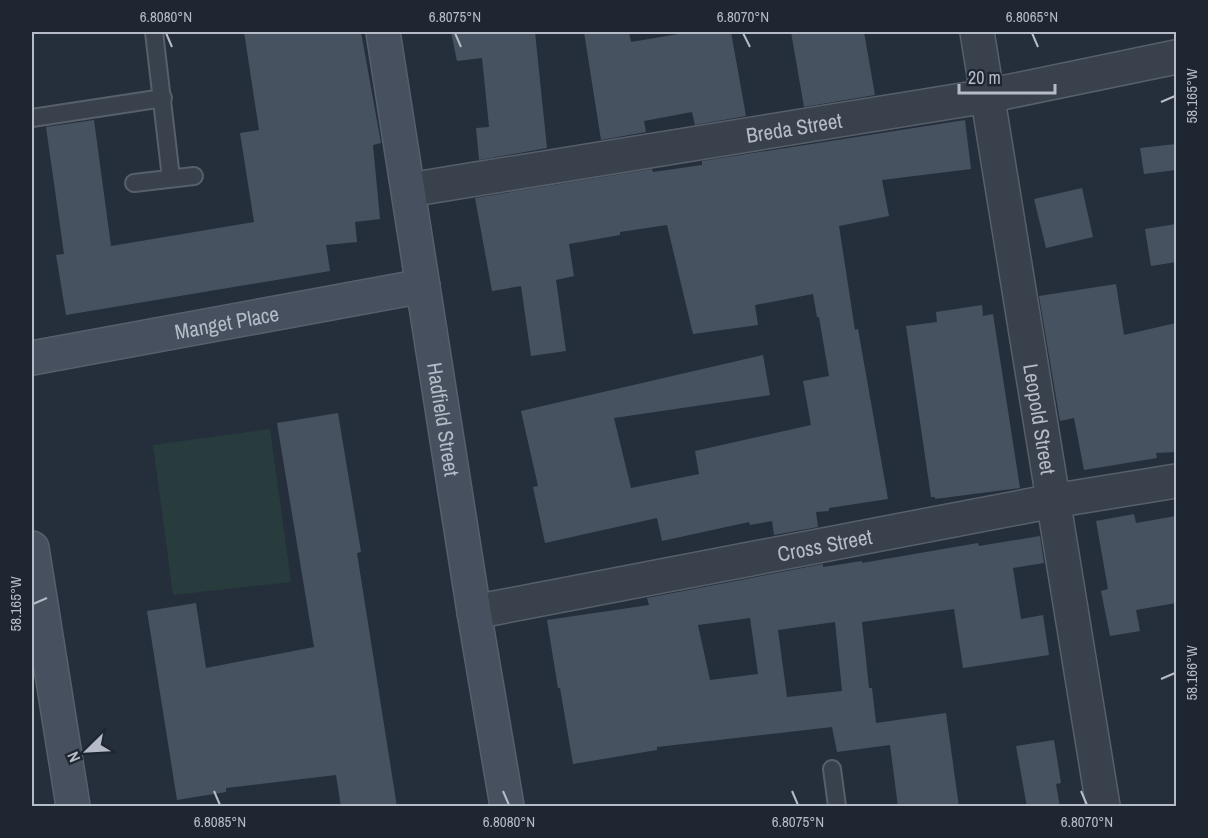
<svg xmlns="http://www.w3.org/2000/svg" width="1208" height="838" font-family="'Archivo Narrow',sans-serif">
<rect width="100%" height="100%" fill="#252f3c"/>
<path fill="#283c3e" d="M270 429 291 582 173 595 153 445Z"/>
<g fill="#475260" fill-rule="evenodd">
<path d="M244 32H361L381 143 373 145 380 219 355 222 357 242 326 245 330 271 66 315 56 255 64 254 46 127 94 120 111 246 254 222 240 133 259 130Z"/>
<path d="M451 32H535L547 148 479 160 476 128 489 127 482 58 457 61Z"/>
<path d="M584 32H629L631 42 690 32H731L746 116 695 125 692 112 644 121 646 132 601 140Z"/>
<path d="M791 32H864L875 95 804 107Z"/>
<path d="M965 120 971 169 882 180 889 216 839 226 855 330 858 329 888 499 829 508V511L816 512 818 527 774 535 772 521 750 525 749 522 662 541 657 518 545 543 533 487 538 486 521 411 763 355 770 395 614 418 631 488 699 474 695 451 811 425 803 381 829 376 819 317H817L813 294 755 305 758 325 693 334 667 225 620 232V235L569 244 574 276 556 280 566 351 531 356 521 286 492 291 475 198 652 169 653 172 702 165V161Z"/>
<path d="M1176 144V170L1144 174 1140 148Z"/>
<path d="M1082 188 1093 237 1046 248 1034 199Z"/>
<path d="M1176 224V262L1151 266 1145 229Z"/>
<path d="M1116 284 1124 335 1176 323V452L1156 453 1157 458 1084 470 1074 418 1060 421 1039 296Z"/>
<path d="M982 305 983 316 993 314 1020 488 935 499V497H931L906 326 937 322 936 312Z"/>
<path d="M338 413 361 552 357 553 397 807H341L336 775 226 788V792L177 800 147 611 196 603 206 668 314 647 277 423Z"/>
<path d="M1134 514 1136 523 1176 516V603L1136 610 1140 631 1110 636 1101 591 1108 589 1096 521Z"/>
<path d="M1040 536 1044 563 1013 568 1021 619 1043 615 1049 655 963 668 954 609 862 622 869 688H872L876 723 946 713 959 807H898L890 745 837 752 832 727 657 747V750L573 764 560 688H558L547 620 649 605 647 598 823 564V567L862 561V563L978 543 979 546ZM750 618 758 674 710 680 698 625ZM835 622 842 691 787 697 778 630Z"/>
<path d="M1054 740 1061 783 1056 784 1060 807H1027L1016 746Z"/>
</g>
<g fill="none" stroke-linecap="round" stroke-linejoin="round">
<g stroke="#575f6a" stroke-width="20">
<g id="lane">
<path d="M154 32 171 178"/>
<path d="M32 118 163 98"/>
<path d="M134 183 194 176"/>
<path d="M832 769 837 806"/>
</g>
</g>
<g stroke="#575f6a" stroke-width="36">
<g id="street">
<path id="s1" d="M977 32 1103 806"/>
<path id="s2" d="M409 190 987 96 1176 57"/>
<path id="s3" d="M474 612 1053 501 1176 481"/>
</g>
</g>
<g stroke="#575f6a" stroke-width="36">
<g id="secondary">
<path id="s4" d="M383 32 474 612 507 806"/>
<path id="s5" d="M32 358 423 286"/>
<path d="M32 548 73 806"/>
</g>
</g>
<use href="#lane" stroke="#39414c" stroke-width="16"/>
<use href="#street" stroke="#39414c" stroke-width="33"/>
<use href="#secondary" stroke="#47505f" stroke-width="33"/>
</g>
<path fill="none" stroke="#b5bcc7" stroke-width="2" d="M166 33 172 47M455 33 461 47M743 33 750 47M1032 33 1038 47M1161 102 1175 96M33 604 47 598M1161 679 1175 673M214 791 220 805M503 791 509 805M792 791 798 805M1081 791 1087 805"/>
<g text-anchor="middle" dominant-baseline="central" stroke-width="4.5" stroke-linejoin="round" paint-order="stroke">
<g font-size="21" fill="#b5bcc7" stroke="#1e2631">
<text stroke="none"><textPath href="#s2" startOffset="390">Breda Street</textPath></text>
<text stroke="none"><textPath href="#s5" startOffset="198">Manget Place</textPath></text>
<text stroke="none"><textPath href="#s4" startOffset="392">Hadfield Street</textPath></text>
<text stroke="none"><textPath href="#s1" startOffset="392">Leopold Street</textPath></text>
<text stroke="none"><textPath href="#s3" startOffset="357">Cross Street</textPath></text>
</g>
</g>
<rect width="1208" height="838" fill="none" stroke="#1e2631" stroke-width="66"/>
<g transform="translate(87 751) rotate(246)" stroke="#1e2631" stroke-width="4.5" paint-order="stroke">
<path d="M0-4.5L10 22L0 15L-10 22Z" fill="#b5bcc7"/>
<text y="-9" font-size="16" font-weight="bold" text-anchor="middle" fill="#b5bcc7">N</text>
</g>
<path d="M959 84v9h96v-9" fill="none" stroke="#b5bcc7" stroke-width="3"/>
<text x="968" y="84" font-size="18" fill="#b5bcc7" stroke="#1e2631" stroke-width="4.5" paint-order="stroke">20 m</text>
<rect x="33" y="33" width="1142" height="772" fill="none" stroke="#b5bcc7" stroke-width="2"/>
<g font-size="15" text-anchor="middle" fill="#b5bcc7">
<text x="166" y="22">6.8080°N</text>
<text x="455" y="22">6.8075°N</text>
<text x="743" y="22">6.8070°N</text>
<text x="1032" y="22">6.8065°N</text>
<text transform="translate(1192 96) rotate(-90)" y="5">58.165°W</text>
<text transform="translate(16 604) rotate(-90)" y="5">58.165°W</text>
<text transform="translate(1192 673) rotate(-90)" y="5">58.166°W</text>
<text x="220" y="827">6.8085°N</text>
<text x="509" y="827">6.8080°N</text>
<text x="798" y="827">6.8075°N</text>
<text x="1087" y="827">6.8070°N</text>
</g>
</svg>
